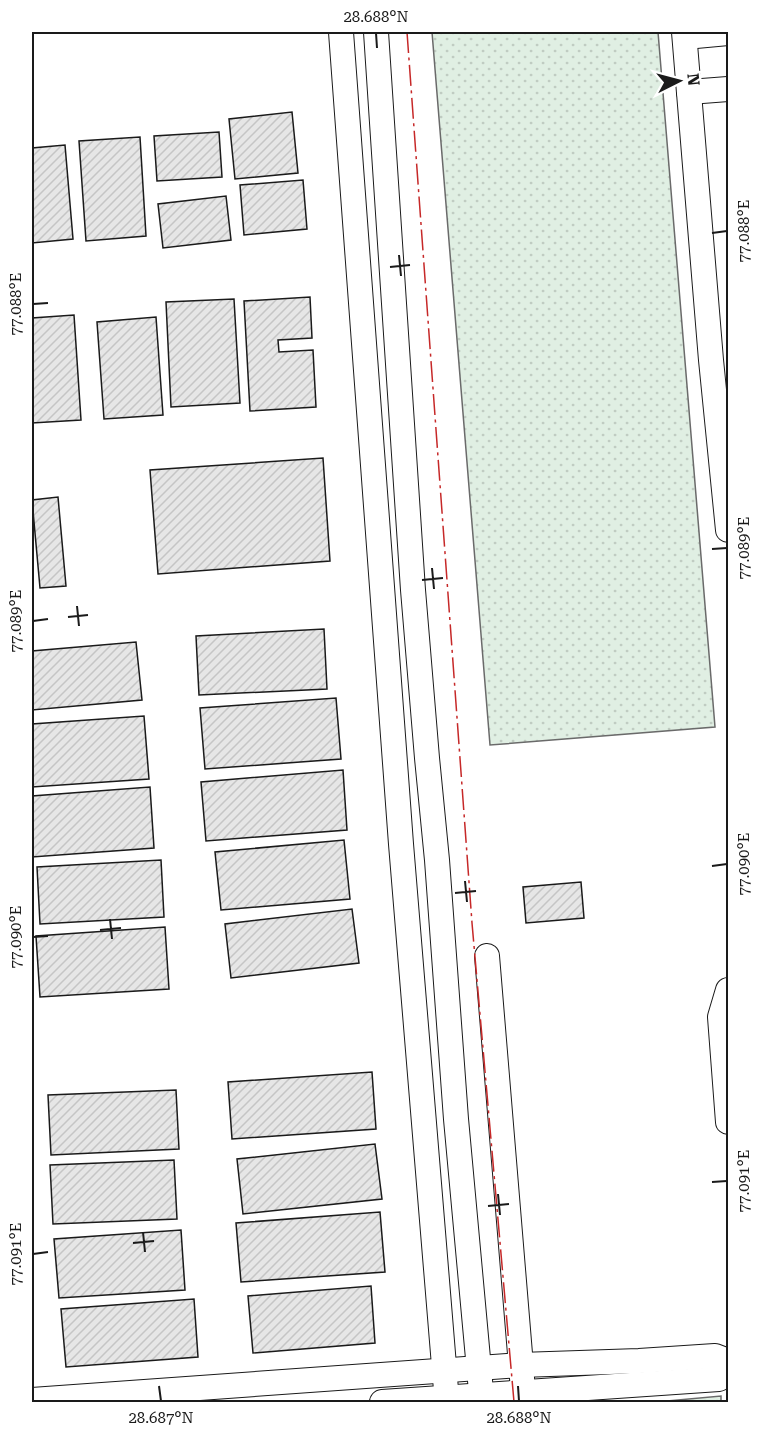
<svg xmlns="http://www.w3.org/2000/svg" width="760" height="1434" font-family="'Roboto Serif',serif">
<defs>
<pattern id="park-dots" width="8" height="8" patternUnits="userSpaceOnUse" patternTransform="scale(1.5)"><rect width="8" height="8" fill="#e0efe3"/><path d="M2 2h.1M6 6h.1" fill="none" stroke="#c0ccc2" stroke-width="1.8" stroke-linecap="round"/></pattern>
<pattern id="building-hatch" width="6" height="6" patternUnits="userSpaceOnUse" patternTransform="scale(1.5)"><rect width="6" height="6" fill="#e6e6e6"/><path d="M-1 1l2-2M0 6l6-6M5 7l2-2" fill="none" stroke="#c5c5c5"/></pattern>
</defs>
<rect width="100%" height="100%" fill="#fff"/>
<g fill="url(#park-dots)" stroke="#6a6a6a" stroke-width="1.5">
<path d="M432 32H658L715 727 490 745Z"/>
<path d="M721 1396V1402H656Z"/>
</g>
<g fill="url(#building-hatch)" stroke="#1a1a1a" stroke-width="1.5">
<path d="M292 112 298 173 235 179 229 119Z"/>
<path d="M219 132 222 177 157 181 154 136Z"/>
<path d="M140 137 146 236 86 241 79 141Z"/>
<path d="M65 145 73 239 32 243V148Z"/>
<path d="M303 180 307 229 244 235 240 185Z"/>
<path d="M226 196 231 240 163 248 158 204Z"/>
<path d="M310 297 312 338 278 340 279 352 313 350 316 407 250 411 244 301Z"/>
<path d="M234 299 240 403 171 407 166 302Z"/>
<path d="M74 315 81 420 32 423V318Z"/>
<path d="M156 317 163 415 104 419 97 322Z"/>
<path d="M323 458 330 561 158 574 150 470Z"/>
<path d="M58 497 66 586 40 588 32 500Z"/>
<path d="M324 629 327 689 199 695 196 636Z"/>
<path d="M136 642 142 700 32 710V651Z"/>
<path d="M336 698 341 759 205 769 200 708Z"/>
<path d="M144 716 149 779 32 787V724Z"/>
<path d="M343 770 347 830 206 841 201 782Z"/>
<path d="M150 787 154 848 32 857V796Z"/>
<path d="M344 840 350 899 221 910 215 852Z"/>
<path d="M161 860 164 917 40 924 37 867Z"/>
<path d="M581 882 584 918 526 923 523 887Z"/>
<path d="M352 909 359 963 231 978 225 924Z"/>
<path d="M165 927 169 989 40 997 36 936Z"/>
<path d="M372 1072 376 1129 232 1139 228 1082Z"/>
<path d="M176 1090 179 1149 51 1155 48 1095Z"/>
<path d="M375 1144 382 1199 243 1214 237 1159Z"/>
<path d="M174 1160 177 1219 53 1224 50 1165Z"/>
<path d="M380 1212 385 1272 241 1282 236 1223Z"/>
<path d="M181 1230 185 1290 59 1298 54 1239Z"/>
<path d="M371 1286 375 1343 253 1353 248 1296Z"/>
<path d="M194 1299 198 1357 66 1367 61 1309Z"/>
</g>
<g fill="none" stroke-linecap="round" stroke-linejoin="round">
<g stroke="#1a1a1a" stroke-width="26">
<g id="minor">
<path d="M341 32 401 844 447 1402"/>
<path d="M376 32 413 590 427 758 437 860 456 1119 482 1402"/>
<path d="M684 32 711 360 728 530"/>
<path d="M685 37 728 33"/>
<path d="M689 92 728 89"/>
<path d="M487 956 524 1402"/>
<path d="M728 990 720 1017 728 1122"/>
<path d="M32 1400 520 1365 639 1361 715 1356 728 1361"/>
<path d="M382 1402 719 1379 728 1374"/>
</g>
</g>
<use href="#minor" stroke="#fff" stroke-width="24"/>
<path stroke="#c62828" stroke-width="1.5" stroke-dasharray="21 4.5 3 4.5" stroke-linecap="butt" d="M407 32 472 923 514 1402"/>
</g>
<path fill="none" stroke="#1a1a1a" stroke-width="2" d="M376 33 377 48M712 233 727 231M399 255 401 276M390 267 410 265M33 304 48 303M712 549 727 548M432 568 434 589M422 580 443 578M77 606 79 626M68 617 88 615M33 621 48 619M712 866 727 864M465 881 467 902M455 893 476 891M110 919 112 939M100 930 121 928M33 937 48 936M712 1182 727 1181M498 1194 500 1215M488 1206 509 1204M143 1232 145 1252M133 1243 154 1241M33 1254 48 1252M159 1386 161 1401M518 1386 519 1401"/>
<rect width="760" height="1434" fill="none" stroke="#ffffff" stroke-width="66"/>
<g transform="translate(679 81) rotate(84)" stroke="#ffffff" stroke-width="4.5" paint-order="stroke">
<path d="M0-4.5L10 22L0 15L-10 22Z" fill="#1a1a1a"/>
<text y="-9" font-size="16" font-weight="bold" text-anchor="middle" fill="#1a1a1a">N</text>
</g>
<rect x="33" y="33" width="694" height="1368" fill="none" stroke="#1a1a1a" stroke-width="2"/>
<g font-size="15" text-anchor="middle" fill="#1a1a1a">
<text x="376" y="22">28.688°N</text>
<text transform="translate(744 231) rotate(-90)" y="5">77.088°E</text>
<text transform="translate(16 304) rotate(-90)" y="5">77.088°E</text>
<text transform="translate(744 548) rotate(-90)" y="5">77.089°E</text>
<text transform="translate(16 621) rotate(-90)" y="5">77.089°E</text>
<text transform="translate(744 864) rotate(-90)" y="5">77.090°E</text>
<text transform="translate(16 937) rotate(-90)" y="5">77.090°E</text>
<text transform="translate(744 1181) rotate(-90)" y="5">77.091°E</text>
<text transform="translate(16 1254) rotate(-90)" y="5">77.091°E</text>
<text x="161" y="1423">28.687°N</text>
<text x="519" y="1423">28.688°N</text>
</g>
</svg>
